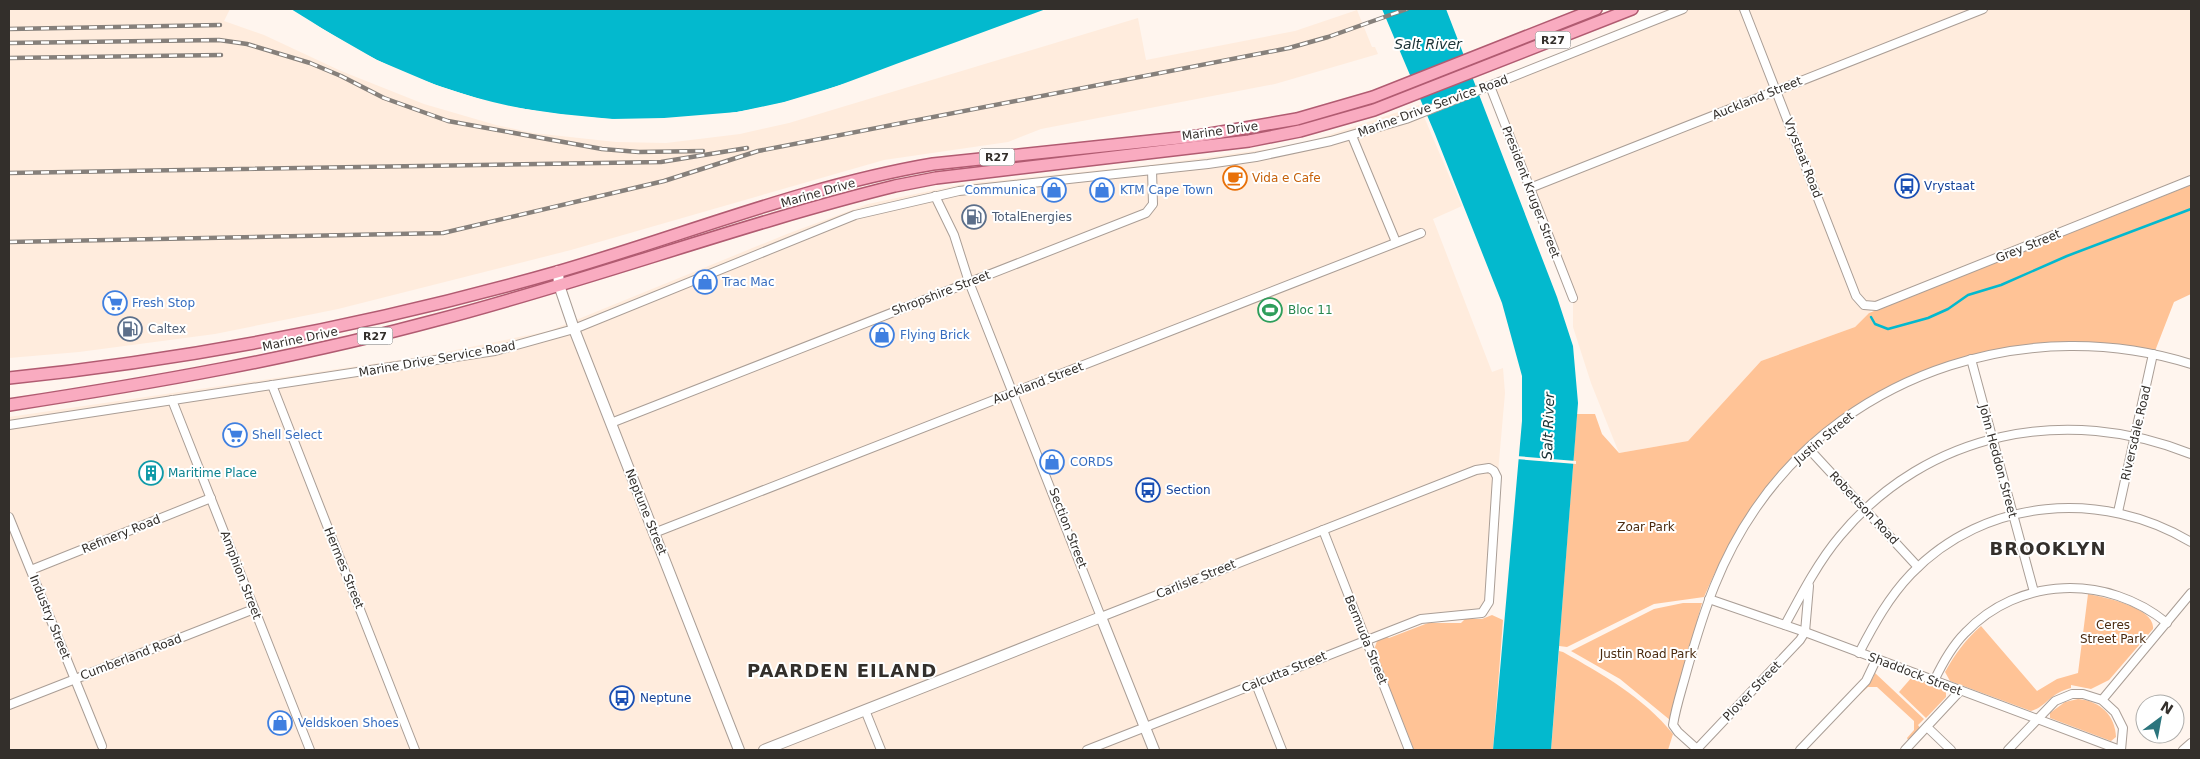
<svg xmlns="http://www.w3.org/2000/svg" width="2200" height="759" font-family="'DejaVu Sans',sans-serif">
<rect width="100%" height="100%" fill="#fff5ee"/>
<g fill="#ffecdd">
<path d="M9 9H230L224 21 264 35 341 71 424 104 496 125 533 133 616 142 666 143 740 134 789 123 1138 18 1146 60 1295 31 1357 10 1372 47H1375L1378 54 1275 84 1041 129 1008 142 884 160 571 250 338 309 215 334 79 352 9 358Z"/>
<path d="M1683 9H2191V180L1876 306 1855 327 1761 361 1688 441 1619 453 1591 383 1573 327V298L1490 86Z"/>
<path d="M1419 105 1462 206 1433 219 1492 372 1503 368 1505 393 1486 609 1427 616 1365 640 1409 750H9V417L426 356 549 331 787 234 868 204 963 184 1150 165 1299 145Z"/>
</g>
<g fill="#ffc396">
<path d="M2191 185V294L2174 302 2155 351C2011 322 1861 369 1768 486 1740 520 1721 558 1704 597L1654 604 1567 647 1559 646 1577 414H1595L1602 434 1619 453 1688 441 1761 361 1855 327 1869 313Z"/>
<path d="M2088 594C2104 597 2156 608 2153 629L2109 680 2091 689 2071 685V688C2050 693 2046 707 2031 711L1950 681 1945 672C1955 654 1966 639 1981 626L2037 691 2057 679 2078 673Z"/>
<path d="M1683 603H1702L1670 720 1620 679 1571 651 1654 609Z"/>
<path d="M1492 615 1503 620 1493 750H1414L1374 650 1377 641 1385 636 1389 638 1428 623H1461L1465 619H1482Z"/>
<path d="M1559 651 1563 652C1602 674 1644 698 1673 734L1668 750H1551Z"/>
<path d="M1875 673 1924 719 1918 725 1920 728 1908 740 1907 738 1914 730V721L1877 687H1868L1858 696 1873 678Z"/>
<path d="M1912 677 1946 689V697L1926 718 1899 692Z"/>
<path d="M2078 699C2100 701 2115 715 2116 737L2111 741 2050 718V713L2065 702Z"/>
</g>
<g fill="#03b9ce">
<path d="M291 9H1046C996 27 946 46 896 64 859 78 821 93 782 103 649 135 500 121 377 60 347 45 319 26 291 9Z"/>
<path d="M1382 9H1446L1557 297 1573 346 1578 403 1551 750H1493L1522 421V376L1502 303 1435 134Z"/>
</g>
<g fill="#fff5ee">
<path d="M288 9 377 60 436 85 498 105 561 114 612 119 664 118 737 112 784 102 874 75 785 105 737 115 665 120 612 121 561 116 498 107 435 87 375 62Z"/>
<path d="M1516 456 1576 461V464L1516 459Z"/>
</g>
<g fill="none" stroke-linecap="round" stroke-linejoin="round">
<path stroke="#03b9ce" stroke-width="2.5" d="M1871 317 1875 324 1888 329 1928 318 1948 309 1968 295 2001 285 2067 256 2191 209"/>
<g stroke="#aa9e96" stroke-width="10">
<g id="street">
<path d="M1744 9 1856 296 1864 305 1876 306 2191 180"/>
<path d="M1490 86 1573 298"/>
<path d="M1352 136 1396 242"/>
<path d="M1530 188 1983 9"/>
<path d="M935 196 954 235 969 282 1101 617 1476 470 1489 468 1494 471 1497 477 1489 602 1482 613 1421 619 1087 750"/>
<path d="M1971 359 2034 592"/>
<path d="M272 385 415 750"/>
<path d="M172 400 310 750"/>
<path d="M611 423 1146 213 1153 204 1152 170"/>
<path d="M9 425 495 351 574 329 855 215 959 191 1208 164 1256 157 1331 141 1406 119 1683 9"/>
<path d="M1809 449 1918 567"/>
<path d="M2118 512 2153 354"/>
<path d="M9 517 102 746"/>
<path d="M1323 530 1409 750"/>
<path d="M654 533 1421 233"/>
<path d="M31 570 211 498"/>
<path d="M1709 599 1805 632 2120 750"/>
<path d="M1785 625C1801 595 1818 562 1840 536 1927 431 2067 404 2191 454"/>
<path d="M1859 653C1874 624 1889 597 1911 574 1985 497 2103 489 2191 542"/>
<path d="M1934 681C1942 664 1951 647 1965 633 2019 576 2107 574 2167 623"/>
<path d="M1256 684 1282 750"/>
<path d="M2102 700 2191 593"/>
<path d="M9 705 254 609"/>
<path d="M865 710 881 750"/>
<path d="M1927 727 1951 750"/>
<path d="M1697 749 1800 640 1805 632 1809 586"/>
<path d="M1698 750 1678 732 1673 725C1676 706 1682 689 1687 670 1704 610 1720 560 1756 508 1851 370 2033 314 2191 364"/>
<path d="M1800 750 1866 681 1876 660"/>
<path d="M1905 750 1960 691"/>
<path d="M2008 750 2055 701 2072 694H2083L2102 700 2115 712 2123 728 2121 750"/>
<path d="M2183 750 2191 743"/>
</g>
</g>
<g stroke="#aa9e96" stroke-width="12">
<g id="secondary">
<path d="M558 271 559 285 574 329 739 750"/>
<path d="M764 750 1101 617 1154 750"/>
</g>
</g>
<g stroke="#b15b71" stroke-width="14">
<g id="primary">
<path d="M9 378C194 359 378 323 557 272 682 236 804 186 933 164L1198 136 1297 119 1373 97 1596 9"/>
<path d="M9 405C152 383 296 358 437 320 591 280 741 224 895 186L936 178 1249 141 1300 131 1374 110 1632 9"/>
</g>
</g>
<use href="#street" stroke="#fff" stroke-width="8"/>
<use href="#secondary" stroke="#fff" stroke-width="10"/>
<use href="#primary" stroke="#f9abc0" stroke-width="11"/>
<g stroke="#86807b" stroke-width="4.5">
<g id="rail">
<path d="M9 29 220 25"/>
<path d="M9 43 219 40 247 44 310 63 341 76 384 98 448 121 602 149 639 152 703 151"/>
<path d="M9 58 221 55"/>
<path d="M9 173 661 162 747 148"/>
<path d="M9 242 443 233 664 181 758 151 1289 48 1328 37 1407 9"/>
</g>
</g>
<use href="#rail" stroke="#fff" stroke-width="2.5" stroke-dasharray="8" stroke-linecap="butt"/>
</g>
<defs>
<g id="cafe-ring" transform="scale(1.25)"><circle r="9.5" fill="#fff" stroke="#e8710a" stroke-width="1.5"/><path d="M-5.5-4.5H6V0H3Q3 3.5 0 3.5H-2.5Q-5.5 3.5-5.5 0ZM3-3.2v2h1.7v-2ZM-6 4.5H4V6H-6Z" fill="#e8710a"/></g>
<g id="bus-ring" transform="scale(1.25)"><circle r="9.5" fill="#fff" stroke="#1a4fb4" stroke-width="1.5"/><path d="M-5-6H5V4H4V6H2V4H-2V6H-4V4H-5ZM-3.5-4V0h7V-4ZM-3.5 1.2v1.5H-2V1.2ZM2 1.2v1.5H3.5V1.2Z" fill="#1a4fb4"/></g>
<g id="shop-ring" transform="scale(1.25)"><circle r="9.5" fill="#fff" stroke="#3f7fe0" stroke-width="1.5"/><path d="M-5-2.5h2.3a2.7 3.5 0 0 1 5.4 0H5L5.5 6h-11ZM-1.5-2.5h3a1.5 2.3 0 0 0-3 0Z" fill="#3f7fe0"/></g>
<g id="fuel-ring" transform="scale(1.25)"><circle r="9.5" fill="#fff" stroke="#5c6f8a" stroke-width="1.5"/><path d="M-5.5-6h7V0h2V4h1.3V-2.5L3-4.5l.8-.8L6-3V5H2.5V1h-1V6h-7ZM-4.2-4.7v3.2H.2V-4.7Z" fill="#5c6f8a"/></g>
<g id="supermarket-ring" transform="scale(1.25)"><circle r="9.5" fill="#fff" stroke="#3f7fe0" stroke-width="1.5"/><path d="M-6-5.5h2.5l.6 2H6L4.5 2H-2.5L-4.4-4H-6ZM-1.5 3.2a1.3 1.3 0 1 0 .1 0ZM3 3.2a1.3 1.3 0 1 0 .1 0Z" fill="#3f7fe0"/></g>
<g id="stadium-ring" transform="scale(1.25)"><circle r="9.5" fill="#fff" stroke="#2e9e5b" stroke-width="1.5"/><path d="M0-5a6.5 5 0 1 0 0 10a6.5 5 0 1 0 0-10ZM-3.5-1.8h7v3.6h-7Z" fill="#2e9e5b"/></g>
<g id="building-ring" transform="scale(1.25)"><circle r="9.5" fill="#fff" stroke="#0f9aa8" stroke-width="1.5"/><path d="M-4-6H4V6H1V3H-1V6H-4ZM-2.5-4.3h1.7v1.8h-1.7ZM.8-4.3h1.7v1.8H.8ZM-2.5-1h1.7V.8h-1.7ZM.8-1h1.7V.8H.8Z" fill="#0f9aa8"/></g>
</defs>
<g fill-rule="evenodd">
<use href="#cafe-ring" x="1235" y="178"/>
<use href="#bus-ring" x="1907" y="186"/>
<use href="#shop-ring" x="1054" y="190"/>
<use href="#shop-ring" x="1102" y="190"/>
<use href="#fuel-ring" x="974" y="217"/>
<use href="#shop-ring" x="705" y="282"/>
<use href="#supermarket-ring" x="115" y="303"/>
<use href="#stadium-ring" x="1270" y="310"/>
<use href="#fuel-ring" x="130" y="329"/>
<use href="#shop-ring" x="882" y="335"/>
<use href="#supermarket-ring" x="235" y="435"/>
<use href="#shop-ring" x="1052" y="462"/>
<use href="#building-ring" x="151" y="473"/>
<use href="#bus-ring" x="1148" y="490"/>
<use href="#bus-ring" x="622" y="698"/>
<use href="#shop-ring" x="280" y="723"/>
</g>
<g text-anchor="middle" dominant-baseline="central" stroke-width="4" stroke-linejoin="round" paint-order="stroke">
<g fill="#fff" stroke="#706d6b" stroke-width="1">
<rect x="1535.5" y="31.5" width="35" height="17" rx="4"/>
<rect x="979.5" y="148.5" width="35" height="17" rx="4"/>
<rect x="357.5" y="327.5" width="35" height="17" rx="4"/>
</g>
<g font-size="11" font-weight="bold" fill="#332f2b">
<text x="1553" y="40">R27</text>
<text x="997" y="157">R27</text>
<text x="375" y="336">R27</text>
</g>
<g font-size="12" fill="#332f2b" stroke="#fff">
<text transform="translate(1757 98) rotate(-22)">Auckland Street</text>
<text transform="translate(1433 106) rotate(-20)">Marine Drive Service Road</text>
<text transform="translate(1220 131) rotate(-8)">Marine Drive</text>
<text transform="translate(1803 158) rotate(69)">Vrystaat Road</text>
<text transform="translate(1531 192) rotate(69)">President Kruger Street</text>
<text transform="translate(818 193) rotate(-16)">Marine Drive</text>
<text transform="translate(2028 246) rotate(-22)">Grey Street</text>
<text transform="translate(941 293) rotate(-21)">Shropshire Street</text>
<text transform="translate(300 339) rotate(-12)">Marine Drive</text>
<text transform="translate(437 359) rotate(-10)">Marine Drive Service Road</text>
<text transform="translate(1038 383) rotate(-21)">Auckland Street</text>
<text transform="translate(2136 433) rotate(-77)">Riversdale Road</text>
<text transform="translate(1824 438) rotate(-40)">Justin Street</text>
<text transform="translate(1998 461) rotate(75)">John Heddon Street</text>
<text transform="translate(1864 508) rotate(47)">Robertson Road</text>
<text transform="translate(646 512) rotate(68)">Neptune Street</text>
<text transform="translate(1068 528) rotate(69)">Section Street</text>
<text transform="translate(121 534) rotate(-22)">Refinery Road</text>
<text transform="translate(344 568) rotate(68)">Hermes Street</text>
<text transform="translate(241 575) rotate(69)">Amphion Street</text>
<text transform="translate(1196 579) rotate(-22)">Carlisle Street</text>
<text transform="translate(50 617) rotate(68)">Industry Street</text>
<text transform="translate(1366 640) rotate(68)">Bermuda Street</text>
<text transform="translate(131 657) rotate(-21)">Cumberland Road</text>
<text transform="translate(1284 672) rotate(-22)">Calcutta Street</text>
<text transform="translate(1915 674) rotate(21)">Shaddock Street</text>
<text transform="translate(1752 691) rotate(-46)">Plover Street</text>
</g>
<g font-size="12" fill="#c56008" stroke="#fff" text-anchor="start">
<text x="1252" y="178">Vida e Cafe</text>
</g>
<g font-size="12" fill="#164399" stroke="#fff" text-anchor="start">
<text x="1924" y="186">Vrystaat</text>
<text x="1166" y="490">Section</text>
<text x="640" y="698">Neptune</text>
</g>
<g font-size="12" fill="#366cbe" stroke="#fff" text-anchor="start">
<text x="1036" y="190" text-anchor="end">Communica</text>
<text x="1120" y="190">KTM Cape Town</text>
<text x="722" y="282">Trac Mac</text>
<text x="132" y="303">Fresh Stop</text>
<text x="900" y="335">Flying Brick</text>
<text x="252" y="435">Shell Select</text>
<text x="1070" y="462">CORDS</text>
<text x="298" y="723">Veldskoen Shoes</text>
</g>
<g font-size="12" fill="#4e5e75" stroke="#fff" text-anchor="start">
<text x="992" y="217">TotalEnergies</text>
<text x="148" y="329">Caltex</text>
</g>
<g font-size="12" fill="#27864d" stroke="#fff" text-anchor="start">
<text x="1288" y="310">Bloc 11</text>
</g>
<g font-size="12" fill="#0d838f" stroke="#fff" text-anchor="start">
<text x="168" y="473">Maritime Place</text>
</g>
<g font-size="12" fill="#4b2b10" stroke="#fff">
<text x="1646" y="527">Zoar Park</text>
<text x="2113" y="625">Ceres<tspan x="2113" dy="14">Street Park</tspan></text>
<text x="1648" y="654">Justin Road Park</text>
</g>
<g font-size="14" font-style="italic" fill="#193135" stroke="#fff">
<text x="1428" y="44">Salt River</text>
<text transform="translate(1548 426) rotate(-88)">Salt River</text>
</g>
<g font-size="18" font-weight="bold" letter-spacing="1" fill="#332f2b" stroke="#fff">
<text x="2048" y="548">BROOKLYN</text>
<text x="842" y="670">PAARDEN EILAND</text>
</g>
</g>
<rect width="2200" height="759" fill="none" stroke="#332f2b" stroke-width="20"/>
<g transform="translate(2160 719) rotate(32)"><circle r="24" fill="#ffffff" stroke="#adacaa"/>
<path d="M0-4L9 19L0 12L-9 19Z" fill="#2c757d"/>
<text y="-8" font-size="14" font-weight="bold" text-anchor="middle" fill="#332f2b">N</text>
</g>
</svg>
